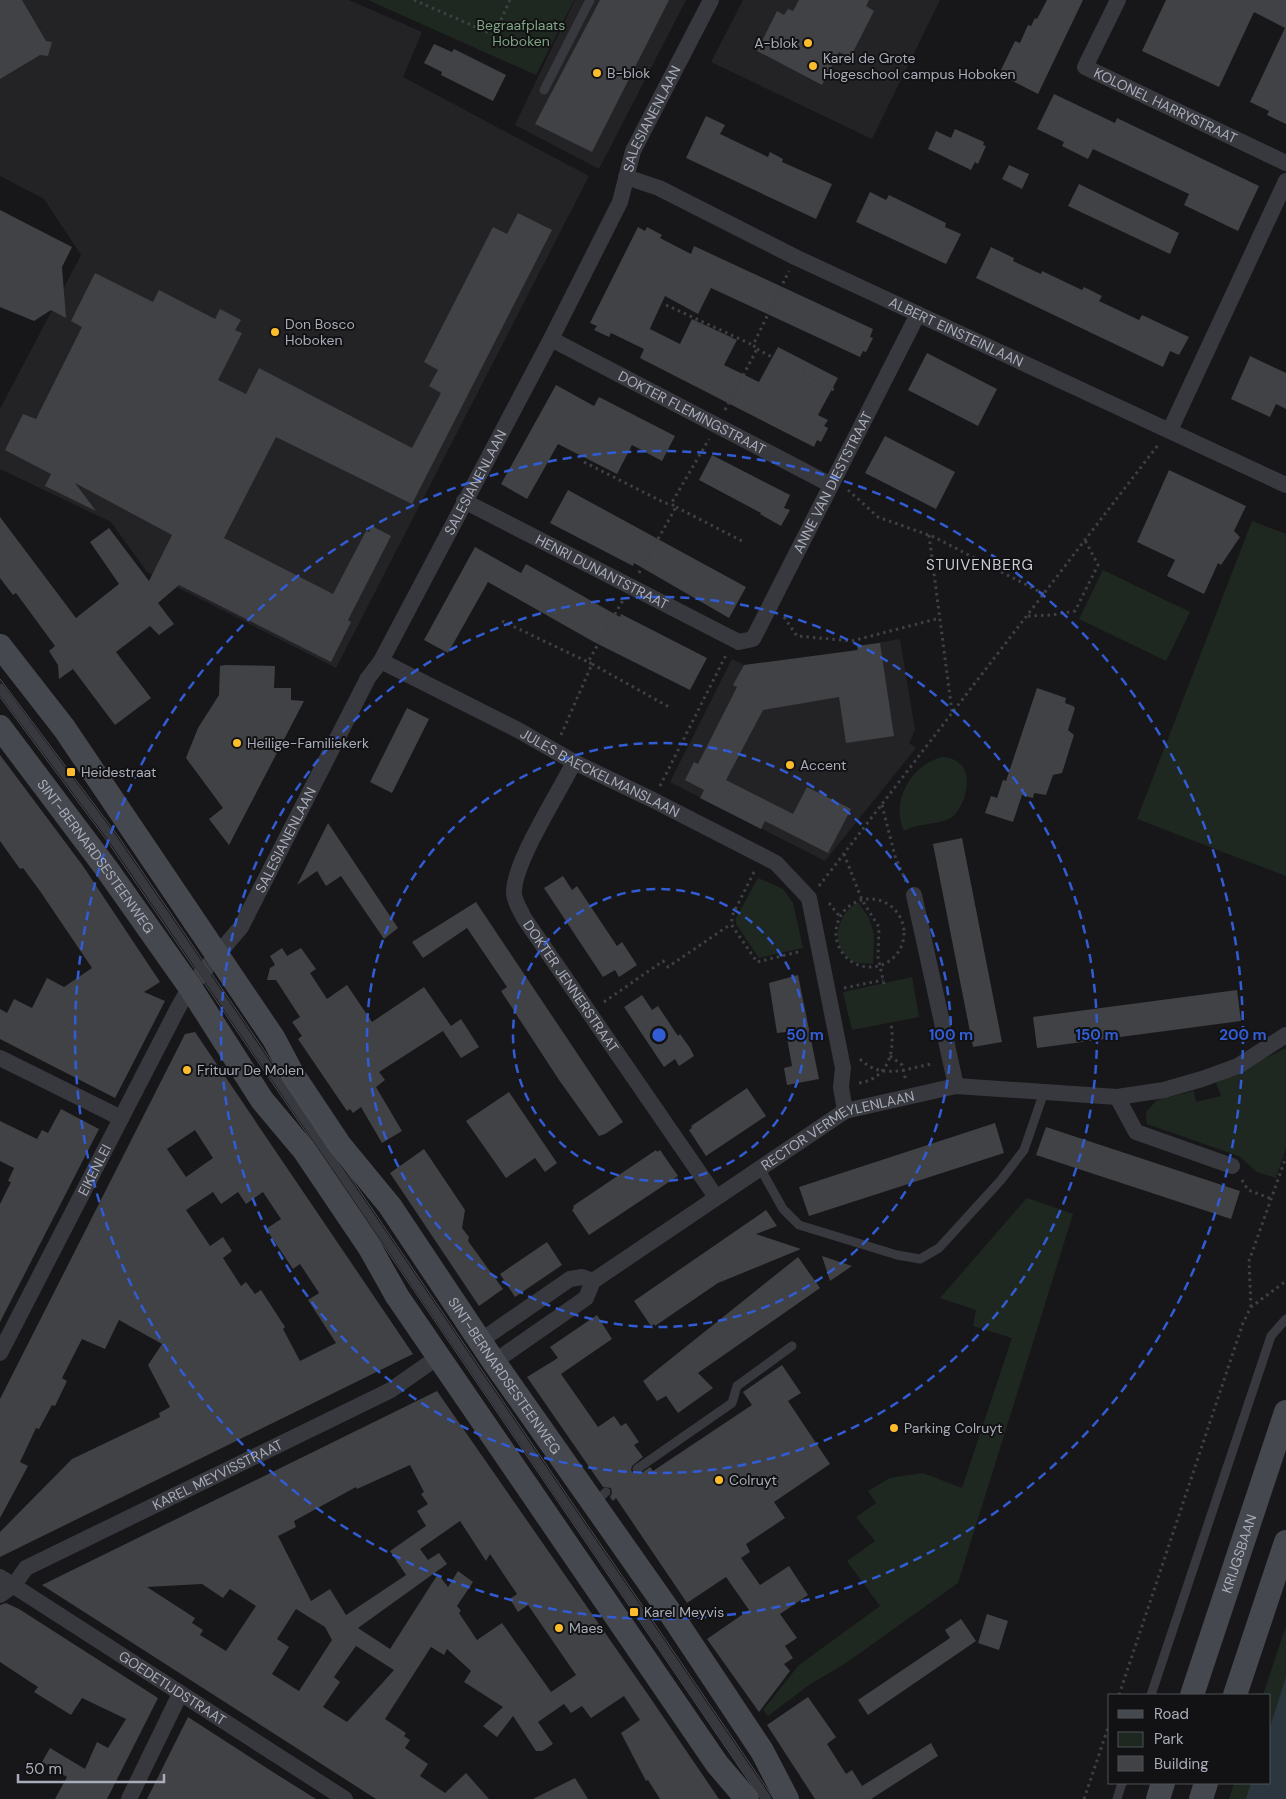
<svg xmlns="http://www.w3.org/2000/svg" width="1286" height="1799" font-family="'DM Sans',sans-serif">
<rect width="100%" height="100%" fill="#171719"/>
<g fill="#232326">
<path d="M0 0H349L422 32 403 77 589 176 336 668 147 572 111 522 0 469V409L81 255 44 199 0 176Z"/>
<path d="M575 0H686L599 169 515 125Z"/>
<path d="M743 0H940L872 139 711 62Z"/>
<path d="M900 639 915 730 909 743 916 748 825 861 670 782 732 659 744 665 755 664 857 650V646Z"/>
</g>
<g fill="#1f2820">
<path d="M368 0H574L536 75Z"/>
<path d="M1252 521 1286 534V876L1137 819Z"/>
<path d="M1103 570 1190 612 1166 661 1079 619Z"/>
<path d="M943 757C951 758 957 760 963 767 972 780 964 808 952 817 938 826 919 822 904 831 890 802 912 763 943 757Z"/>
<path d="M758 878 783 889 793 903 803 948 759 958 736 924V918Z"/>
<path d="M858 902 869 918 874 934 873 964C866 963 858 964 853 961 828 948 837 913 858 902Z"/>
<path d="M912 977 919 1017 852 1030 843 992Z"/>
<path d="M1286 1048V1148L1276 1178 1257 1172 1239 1156 1147 1124 1146 1112 1157 1100 1194 1091 1196 1102 1221 1096 1216 1083Z"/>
<path d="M1027 1198 1073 1214 958 1583 846 1663 809 1685 768 1716 763 1710 799 1665 880 1606 847 1561 875 1541 856 1517 876 1503 868 1491 890 1478 923 1473 962 1488 1012 1338 973 1326 976 1310 940 1298Z"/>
<path d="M1286 1626V1799H1229L1234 1783H1270V1695H1263Z"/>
</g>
<path fill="#2c363e" d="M1286 1677V1799H1246L1251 1783H1270V1727Z"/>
<g fill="#414246" fill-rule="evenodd">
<path d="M0 0H22L46 41 52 42 48 56 40 55 0 79Z"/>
<path d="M600 0H669L592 152 535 124Z"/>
<path d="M799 0H869L866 6 874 11 850 58 839 52 822 85 757 51 777 11 784 15 788 9 793 11Z"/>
<path d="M1047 0H1083L1038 94 999 74 1015 41 1020 43 1028 25 1031 26 1035 18 1037 19Z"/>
<path d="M1166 0H1286V124L1267 115 1269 111 1250 102 1285 28 1254 12 1219 87 1142 51Z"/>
<path d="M434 44 452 52 454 49 506 75 493 101 441 75 442 72 424 63Z"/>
<path d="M1054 94 1115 123 1117 118 1259 186 1238 231 1184 205 1189 194 1093 149 1088 159 1062 146 1064 142 1037 129Z"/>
<path d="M706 116 725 125 720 134 768 157 770 152 783 159 782 162 832 184 816 219 686 158Z"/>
<path d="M955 129 984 142 983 145 986 146 978 164 975 162 971 170 928 149 936 131 951 138Z"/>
<path d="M1009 165 1029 174 1022 189 1002 179Z"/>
<path d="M1079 184 1179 233 1170 254 1068 206Z"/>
<path d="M870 192 886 200 889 195 946 223 945 227 961 234 946 264 856 222Z"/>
<path d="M0 210 72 247 62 267 66 318 51 310 34 321 0 307Z"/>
<path d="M518 213 552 230 412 504 276 437 224 538 333 594 366 531 369 532 372 526 391 536 348 620 351 622 331 662 179 585 158 603 174 624 159 635 150 626 116 652 151 698 115 725 73 669 59 679 58 665 49 651 55 646 16 593 13 595 0 578V517L76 618 119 584 90 542 109 528 149 581 172 535 75 483 96 511 45 486 51 474 5 450 23 414 36 419 82 327 71 321 95 273 153 302 159 290 215 319 220 309 241 320 235 330 242 333 218 380 246 394 259 368 412 448 441 393 429 386 438 370 424 362 493 227 507 234Z"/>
<path d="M638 227 645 231 647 227 662 235 660 238 691 254 694 246 873 329 870 337 873 338 866 352 863 351 860 357 711 288 698 314 665 296 652 324 650 329 680 344 692 319 737 340 724 365 759 382 778 347 838 378 818 415 828 420 824 426 828 428 821 442 817 440 814 447 640 358 644 349 611 333 609 337 594 330 597 326 590 323Z"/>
<path d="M991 247 1014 258 1013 261 1041 274 1042 271 1082 290 1084 287 1102 296 1099 301 1139 320 1142 315 1189 337 1179 355 1170 351 1163 367 976 278Z"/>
<path d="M927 353 997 389 978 426 908 390Z"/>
<path d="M1250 356 1286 373V409L1276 404 1270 417 1231 399Z"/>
<path d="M556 385 594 406 599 397 675 436 662 461 632 445 617 474 558 444 527 499 501 484Z"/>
<path d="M885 436 955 472 936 509 865 473Z"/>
<path d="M712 455 790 495 784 508 790 510 781 526 760 514 761 513 699 480Z"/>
<path d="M1169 470 1246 506 1234 531 1240 537 1221 565 1218 563 1204 594 1167 576 1175 560 1137 542Z"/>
<path d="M568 490 746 587 729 618 634 563 633 566 550 523Z"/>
<path d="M475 547 521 573 526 564 620 617 621 614 707 658 690 690 594 642 488 582 448 653 424 640Z"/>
<path d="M880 643 894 736 846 743 839 697 763 710 726 780 793 814 807 787 851 809 828 853 765 821 761 829 700 798 704 790 685 780 694 762 698 764 737 687 733 685 744 665 858 650 857 646Z"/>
<path d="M225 665 275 666 274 688H291V700L304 701 229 845 209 819 223 808 186 758 198 728 219 695 220 666Z"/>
<path d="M1037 688 1066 698 1065 703 1073 706 1075 708 1068 730 1074 735 1062 773 1053 775 1046 795 1034 793 1033 798 1022 795 1013 822 985 813 991 796 997 798 1003 780 1006 781Z"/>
<path d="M407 708 429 719 392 793 370 782Z"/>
<path d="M0 755 83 866 160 982 144 992 165 1001 115 1098 0 1039V1009L7 1013 14 999 32 1008 47 978 64 987 92 968 40 891 23 868 20 869 0 841Z"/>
<path d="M328 823 398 928 384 939 341 876 326 886 317 871 297 885Z"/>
<path d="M962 838 1002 1042 973 1047 933 844Z"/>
<path d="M563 876 572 890 577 886 617 946 622 942 637 965 619 977 615 970 603 977 544 888Z"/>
<path d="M476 902 623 1122 605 1134 599 1136 559 1080 501 991 507 987 467 928 423 958 412 942Z"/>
<path d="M282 948 287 956 301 948 316 969 310 973 327 999 347 985 372 1022 424 987 451 1026 461 1019 479 1047 461 1058 443 1031 446 1029 379 1072 385 1080 376 1087 402 1131 382 1143 361 1107 353 1113 350 1109 347 1111 298 1039 302 1036 292 1022 300 1017 276 980H267L270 968 275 965 270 956Z"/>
<path d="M798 975 819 1079 787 1085 784 1068 792 1066 786 1032 777 1033 769 983Z"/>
<path d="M1237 990 1241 1021 1037 1048 1033 1017Z"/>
<path d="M642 995 652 1010 658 1006 678 1036 680 1034 690 1048 694 1056 679 1066 675 1059 664 1067 624 1007Z"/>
<path d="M195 1032 413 1354 0 1557V1532L72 1459 160 1417 159 1413 170 1407 148 1365 162 1344 119 1320 105 1349 82 1339 62 1378 67 1381 55 1406 52 1405 39 1429 36 1428 20 1462 28 1466 0 1518V1399L185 1034ZM195 1130 213 1158 186 1177 167 1149ZM213 1192 221 1204 238 1192 246 1204 263 1192 281 1219 266 1229 293 1269 300 1264 319 1293 308 1300 336 1343 300 1361 283 1329 285 1327 261 1290 255 1294 246 1282 241 1286 223 1258 232 1251 223 1237 210 1246 186 1210Z"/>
<path d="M747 1088 766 1116 706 1156 689 1130 692 1128 691 1126Z"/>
<path d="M509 1092 557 1163 545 1172 535 1158 506 1178 466 1121Z"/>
<path d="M61 1109 99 1129 0 1322V1204L11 1182 8 1181 14 1168 0 1161V1121L37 1139 42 1130 48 1133Z"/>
<path d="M995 1123 1004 1153 809 1216 799 1187Z"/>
<path d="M1046 1127 1240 1191 1231 1219 1036 1155Z"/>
<path d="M424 1149 465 1210 462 1228 469 1237 468 1241 503 1289 479 1306 390 1173Z"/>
<path d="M656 1150 657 1152 660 1150 678 1176 589 1235 572 1210 574 1208 573 1206Z"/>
<path d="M766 1210 777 1226 756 1234 801 1249 718 1283 655 1326 654 1324 651 1326 634 1301Z"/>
<path d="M547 1242 562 1265 515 1297 500 1274Z"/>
<path d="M822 1256 852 1266 830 1281Z"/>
<path d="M798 1257 820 1288 698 1373 713 1388 678 1413 666 1396 657 1401 643 1381Z"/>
<path d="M597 1315 612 1339 561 1374 598 1427 614 1416 621 1426 626 1423 639 1442 634 1445 643 1457 632 1466 631 1470 634 1474H640L650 1467 653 1471 752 1405 743 1392 782 1365 801 1393 788 1401 830 1464 774 1502 785 1518 746 1544 750 1552 741 1558 760 1585 789 1566 808 1595 780 1614 797 1638 785 1646 793 1658 784 1664 790 1671 759 1712 707 1639 749 1610 726 1577 687 1603 616 1498 613 1501 610 1497 612 1493 611 1488 603 1487 527 1377 558 1358 550 1347Z"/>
<path d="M437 1391 649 1696 719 1799H660L648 1780 646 1781 621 1733 640 1720 624 1696 591 1718 582 1706 571 1713 564 1704 538 1722 553 1744 542 1751H536L513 1716 497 1737 483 1726 503 1707 464 1682 471 1671 447 1649 444 1655 431 1647 385 1719 406 1733 404 1736 410 1740 405 1748 428 1764 420 1776 445 1793 466 1773 489 1799H376L42 1585ZM410 1465 424 1492 421 1494 428 1504 417 1511 426 1526 390 1551 406 1575 346 1615 330 1589 311 1601 278 1536 296 1527 294 1521 356 1487 357 1489ZM460 1521 486 1561 490 1554 517 1594 510 1599 518 1612 528 1605 576 1675 551 1692 502 1623 477 1640 459 1613 461 1611 457 1606 473 1582 458 1571 448 1587 438 1574 390 1649 358 1628 447 1564 439 1553 428 1560 420 1549ZM202 1584 223 1598 230 1589 256 1606 226 1651 200 1635 203 1630 192 1623 195 1618 147 1587ZM296 1609 325 1627 332 1640 299 1691 272 1674 289 1647 277 1639ZM356 1646 394 1670 347 1722 323 1707 340 1682 334 1677Z"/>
<path d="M6 1603 19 1609 158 1698 107 1799H55L67 1777 42 1762 50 1748 85 1769 97 1742 108 1748 126 1719 82 1698 71 1715 34 1692 38 1687 0 1662V1605Z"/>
<path d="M987 1614 1008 1621 999 1650 978 1643Z"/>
<path d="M961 1619 976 1641 868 1715 858 1700 950 1638 945 1630Z"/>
<path d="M808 1697 836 1737 827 1744 846 1774 852 1770 862 1786 931 1743 938 1756 871 1799H815L767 1725Z"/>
<path d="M188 1717 276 1774 316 1799H147Z"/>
<path d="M575 1778 588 1799H533Z"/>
</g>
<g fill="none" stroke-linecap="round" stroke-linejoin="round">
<g stroke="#3e4046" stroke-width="3" stroke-dasharray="2.5 4" stroke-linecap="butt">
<path d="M414 0 494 35 510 0"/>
<path d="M666 305 753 345"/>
<path d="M757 349 836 391"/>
<path d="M725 410 757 349 753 345 789 271"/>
<path d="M584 462 665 503 671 504"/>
<path d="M848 490 878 517 934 537 1044 594"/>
<path d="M676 507 742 541"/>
<path d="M929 535 952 712"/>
<path d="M639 573 676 507 671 504 709 439"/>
<path d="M1028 616 1052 615 1075 611 1098 565 1085 540"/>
<path d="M784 617 797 636 852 641 940 618"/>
<path d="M502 621 588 662"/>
<path d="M592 664 669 707"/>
<path d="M561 735 592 664 588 662 623 600"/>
<path d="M660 786 726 655"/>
<path d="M882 805 895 856 906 882"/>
<path d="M844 854 862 900 879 927 878 957 884 984"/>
<path d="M754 872 733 914 731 924 757 962 802 951"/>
<path d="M819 886 1158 445"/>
<circle cx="870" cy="933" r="34"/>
<path d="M829 903 840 917"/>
<path d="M844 988 883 980"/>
<path d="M604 1002 663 961 668 967 731 924"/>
<path d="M890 1056 902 1065 906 1081"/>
<path d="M860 1059C881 1080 906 1069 931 1064L932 1066"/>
<path d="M859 1083C890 1078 895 1050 891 1023"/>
<path d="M1242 1180 1248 1190 1272 1199"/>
<path d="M1251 1307 1249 1261 1286 1157"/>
<path d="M1119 1695 1243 1323 1251 1307 1286 1281"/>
<path d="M1084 1799 1110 1722"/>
</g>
<g stroke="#38393f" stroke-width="9">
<path d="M544 90 590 0"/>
<path d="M0 688 113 839 767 1799"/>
<path d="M760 1168 783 1209 799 1225 897 1255 920 1259 939 1248 1001 1180 1024 1150 1044 1092"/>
<path d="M637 1469 732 1403 737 1386 792 1346"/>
<path d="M594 1503 606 1492"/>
<path d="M1151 1695 1271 1336 1286 1319"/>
<path d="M1117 1799 1122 1783"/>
</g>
<g stroke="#38393f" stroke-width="16">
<path id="s1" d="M1118 0 1085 67 1286 163"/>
<path id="s2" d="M626 177 659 188 795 257 1286 485"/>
<path id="s3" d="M551 339 831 485"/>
<path d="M1170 430 1286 181"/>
<path id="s4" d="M464 501 733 639 739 642 753 639 918 314"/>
<path id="s5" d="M381 661 518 730 574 762 653 800 776 863 809 898 843 1068 841 1087 845 1111"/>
<path id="s6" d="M574 762C559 793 513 863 514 893 514 901 521 911 524 918L716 1197"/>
<path d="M914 895 956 1086"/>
<path d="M0 1058 121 1118"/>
<path d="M1117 1097 1136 1132 1232 1166"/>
<path d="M480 1341 570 1279 582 1277 593 1281"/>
<path id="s7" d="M0 1353 178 1008 190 987 241 927 368 678 381 661 551 339 620 202 633 151 711 0"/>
<path id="s8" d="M494 1362 586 1298 593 1281 845 1111 956 1086 1117 1097 1164 1090 1202 1079 1238 1066 1286 1035"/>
<path id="s9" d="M0 1577 345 1799"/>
<path id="s10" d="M0 1595 14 1585 26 1568 391 1390 438 1357"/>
<path d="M129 1799 180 1694"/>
</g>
<g stroke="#46484f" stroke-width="24">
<path id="s11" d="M0 646 64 728 274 1039 293 1075 339 1144 390 1206 494 1362 669 1611 762 1751 787 1799"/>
<path id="s12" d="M0 727 106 868 190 987 262 1100 304 1150 370 1248 397 1296 717 1764 747 1799"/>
<path id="s13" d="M1192 1695 1286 1412"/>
<path d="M1235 1695 1286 1542"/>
<path d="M1158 1799 1163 1783"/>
<path d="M1201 1799 1206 1783"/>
</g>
<g stroke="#4b4d54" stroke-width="1">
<path d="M0 679 118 836 774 1799"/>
<path d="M0 697 108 842 761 1799"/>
</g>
</g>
<g fill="none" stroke="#325cd4" stroke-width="2.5" stroke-dasharray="9 6">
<circle cx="659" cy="1035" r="146"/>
<circle cx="659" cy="1035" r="292"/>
<circle cx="659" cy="1035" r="438"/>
<circle cx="659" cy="1035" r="584"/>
</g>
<g fill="#fcbc2c" stroke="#121214" stroke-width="2">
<circle cx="808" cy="43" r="5"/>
<circle cx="813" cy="66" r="5"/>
<circle cx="597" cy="73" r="5"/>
<circle cx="275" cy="332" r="5"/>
<circle cx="237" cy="743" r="5"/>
<circle cx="790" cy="765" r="5"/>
<rect x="66" y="767" width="10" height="10" rx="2.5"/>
<circle cx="187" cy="1070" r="5"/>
<circle cx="894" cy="1428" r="5"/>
<circle cx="719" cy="1480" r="5"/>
<rect x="629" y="1607" width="10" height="10" rx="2.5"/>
<circle cx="559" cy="1628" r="5"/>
</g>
<g text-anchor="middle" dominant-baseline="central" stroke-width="4" stroke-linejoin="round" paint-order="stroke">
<g font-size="14" fill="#7fa682" stroke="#121214">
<text x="521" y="25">Begraafplaats<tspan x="521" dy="16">Hoboken</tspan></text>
</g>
<g font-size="14" fill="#a9adba" stroke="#121214" text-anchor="start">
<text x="798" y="43" text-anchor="end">A-blok</text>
<text x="823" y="58">Karel de Grote<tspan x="823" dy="16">Hogeschool campus Hoboken</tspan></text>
<text x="607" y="73">B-blok</text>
<text x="285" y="324">Don Bosco<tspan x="285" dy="16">Hoboken</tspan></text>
<text x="247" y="743">Heilige-Familiekerk</text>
<text x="800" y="765">Accent</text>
<text x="81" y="772">Heidestraat</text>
<text x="197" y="1070">Frituur De Molen</text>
<text x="904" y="1428">Parking Colruyt</text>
<text x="729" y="1480">Colruyt</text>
<text x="644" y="1612">Karel Meyvis</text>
<text x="569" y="1628">Maes</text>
</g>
<g font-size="14" fill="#a9adba" stroke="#121214">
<text stroke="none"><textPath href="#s1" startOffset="164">KOLONEL HARRYSTRAAT</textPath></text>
<text stroke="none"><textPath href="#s7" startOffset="1399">SALESIANENLAAN</textPath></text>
<text stroke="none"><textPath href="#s2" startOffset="365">ALBERT EINSTEINLAAN</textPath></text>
<text stroke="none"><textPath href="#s3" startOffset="159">DOKTER FLEMINGSTRAAT</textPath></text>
<text stroke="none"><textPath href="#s7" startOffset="994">SALESIANENLAAN</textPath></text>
<text stroke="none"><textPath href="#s4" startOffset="499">ANNE VAN DIESTSTRAAT</textPath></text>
<text stroke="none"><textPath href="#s4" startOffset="155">HENRI DUNANTSTRAAT</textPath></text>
<text stroke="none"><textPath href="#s5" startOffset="246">JULES BAECKELMANSLAAN</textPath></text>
<text stroke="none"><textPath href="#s7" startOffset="589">SALESIANENLAAN</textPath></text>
<text stroke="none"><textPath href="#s12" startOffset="161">SINT-BERNARDSESTEENWEG</textPath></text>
<text stroke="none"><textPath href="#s6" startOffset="255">DOKTER JENNERSTRAAT</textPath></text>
<text stroke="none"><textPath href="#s8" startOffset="420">RECTOR VERMEYLENLAAN</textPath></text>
<text stroke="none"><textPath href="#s7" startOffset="206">EIKENLEI</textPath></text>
<text stroke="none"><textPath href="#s11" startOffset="888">SINT-BERNARDSESTEENWEG</textPath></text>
<text stroke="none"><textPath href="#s10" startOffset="251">KAREL MEYVISSTRAAT</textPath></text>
<text stroke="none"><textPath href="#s13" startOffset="149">KRIJGSBAAN</textPath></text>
<text stroke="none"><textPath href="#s9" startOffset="205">GOEDETIJDSTRAAT</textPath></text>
</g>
<g font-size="15" letter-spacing="1" fill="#cacdd6" stroke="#121214">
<text x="980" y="565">STUIVENBERG</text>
</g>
</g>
<circle cx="659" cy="1035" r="8" fill="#325cd4" stroke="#121214" stroke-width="2.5"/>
<g font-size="15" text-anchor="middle" font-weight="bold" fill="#325cd4" stroke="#121214" stroke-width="4" stroke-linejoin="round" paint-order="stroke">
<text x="805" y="1040">50 m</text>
<text x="951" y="1040">100 m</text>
<text x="1097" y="1040">150 m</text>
<text x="1243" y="1040">200 m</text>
</g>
<rect x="1108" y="1694" width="162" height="90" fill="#121214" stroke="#4e5056"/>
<rect x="1118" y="1710" width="25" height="8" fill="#46484f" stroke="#4e5056"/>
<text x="1154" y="1719" font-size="15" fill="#a9adba">Road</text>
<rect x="1118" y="1732" width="25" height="15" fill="#1f2820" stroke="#4e5056"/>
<text x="1154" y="1744" font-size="15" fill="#a9adba">Park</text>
<rect x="1118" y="1756" width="25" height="15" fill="#414246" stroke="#4e5056"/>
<text x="1154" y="1769" font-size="15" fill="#a9adba">Building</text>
<path d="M18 1774v8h146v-8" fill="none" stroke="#a9adba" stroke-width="2.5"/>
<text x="25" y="1774" font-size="15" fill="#a9adba" stroke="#121214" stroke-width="4" paint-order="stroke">50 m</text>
</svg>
